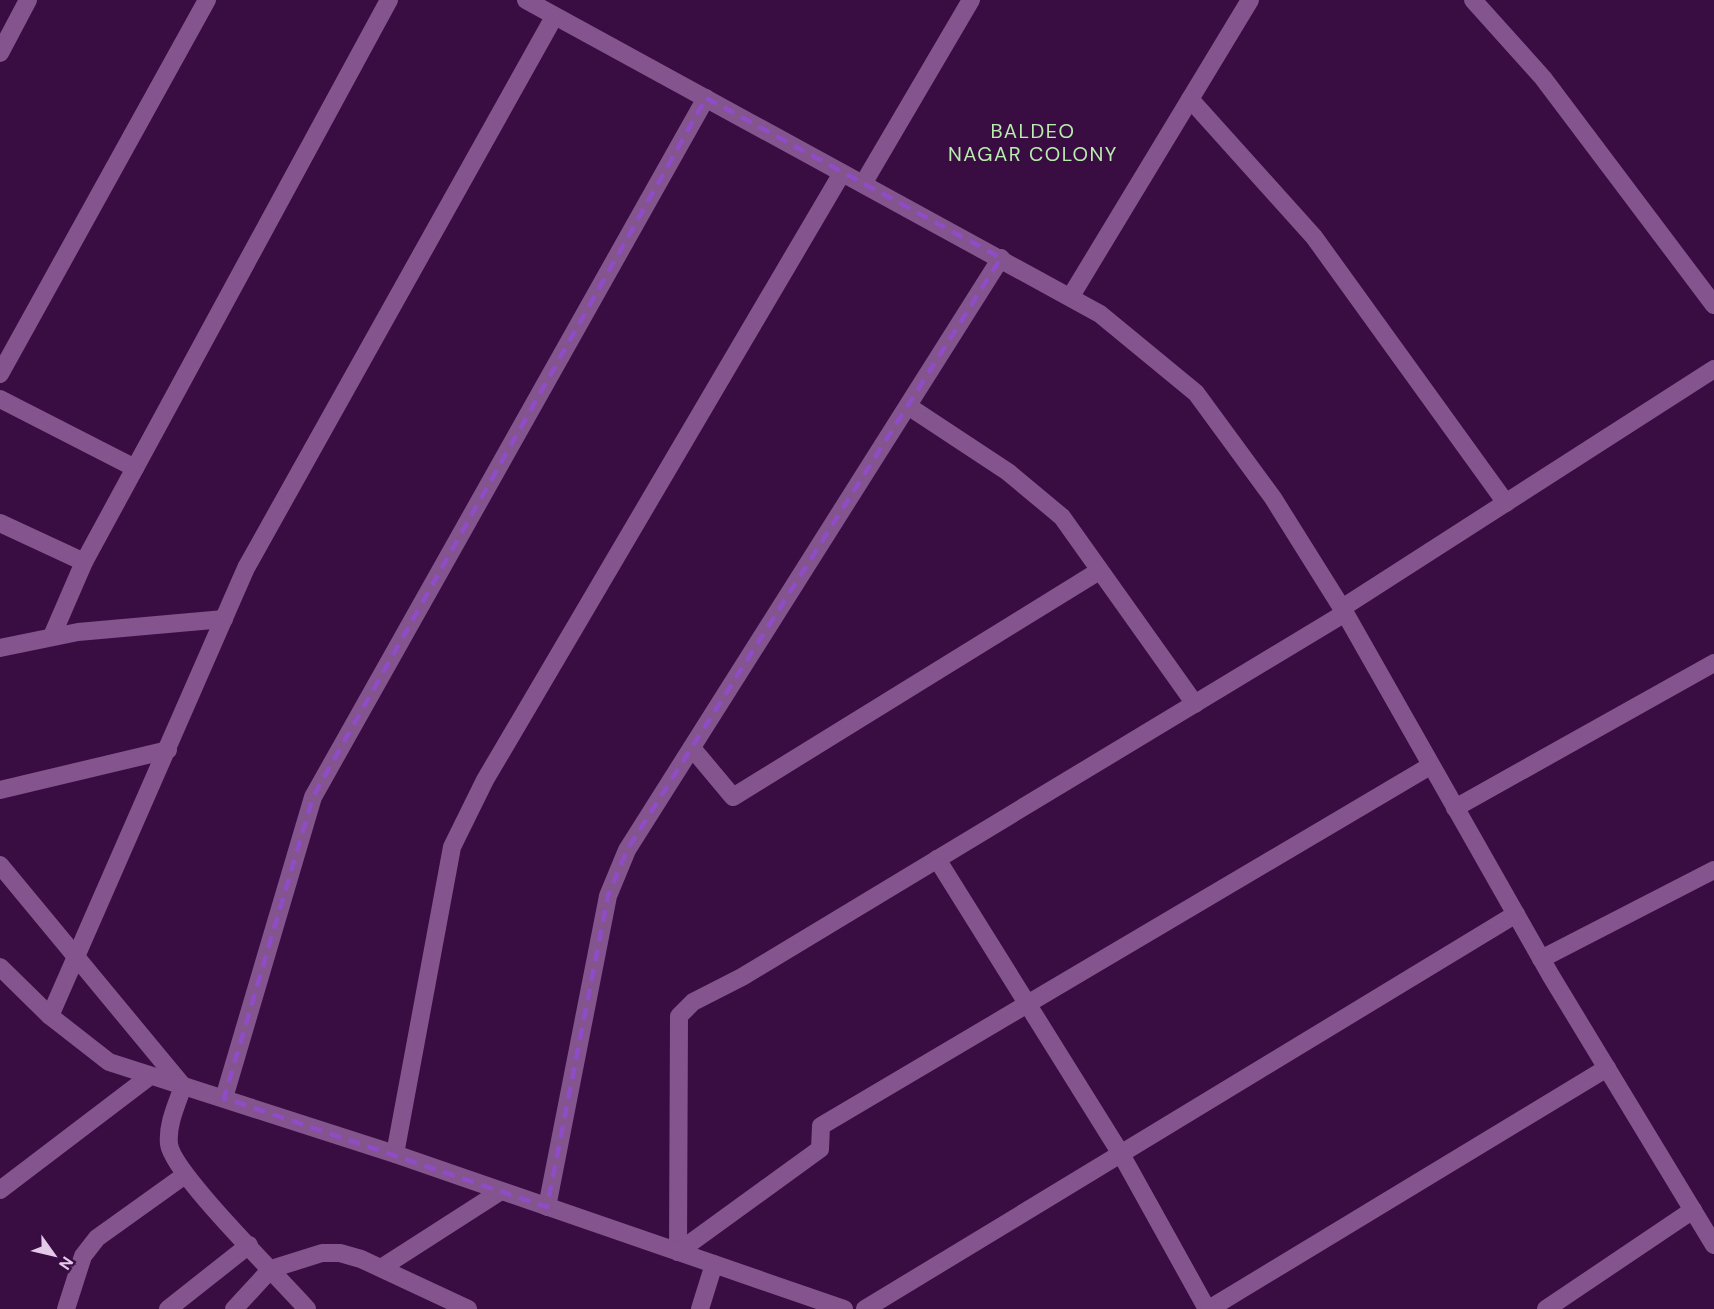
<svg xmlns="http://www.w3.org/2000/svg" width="1714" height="1309" font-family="'DM Sans',sans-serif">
<rect width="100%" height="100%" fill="#390c42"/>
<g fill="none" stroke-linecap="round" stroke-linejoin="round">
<g stroke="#84548e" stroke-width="18">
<path d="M526 0 1100 314 1196 393 1273 498 1345 613 1551 976 1714 1245"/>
<path d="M1473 0 1543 78 1714 305"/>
<path d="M0 53 28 0"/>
<path d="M1190 99 1314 237 1506 503"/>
<path d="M863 184 971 0"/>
<path d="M1071 296 1250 0"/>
<path d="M0 374 207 0"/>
<path d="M0 399 135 468"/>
<path d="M908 406 1008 472 1062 517 1195 704"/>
<path d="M0 523 84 562 389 0"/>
<path d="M1342 608 1714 369"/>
<path d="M52 636 84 562"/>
<path d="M0 648 78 632 224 619"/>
<path d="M692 748 733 797 1099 571"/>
<path d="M0 790 168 750"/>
<path d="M1455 808 1714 663"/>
<path d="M937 859 1121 1154 1207 1309"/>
<path d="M0 865 183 1086C177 1104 167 1124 169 1144 172 1173 282 1280 307 1309"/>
<path d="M1541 959 1714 870"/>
<path d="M50 1016 246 568 554 17"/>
<path d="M224 1098 313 797 706 98"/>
<path d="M395 1154 452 847 485 780 842 173"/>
<path d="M0 1190 150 1076"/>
<path d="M547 1207 608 896 627 850 1001 258"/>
<path d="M678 1252 679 1016 693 1002 742 977 1345 613"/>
<path d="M678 1252 820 1149 821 1126 1430 766"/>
<path d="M381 1268 501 1191"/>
<path d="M66 1309 83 1256 97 1238 185 1175"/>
<path d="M168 1309 249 1245"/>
<path d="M234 1309 271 1269 322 1253H340L361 1259 468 1309"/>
<path d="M700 1309 714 1264"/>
<path d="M865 1309 1516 914"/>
<path d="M1209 1309 1607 1068"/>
<path d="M1546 1309 1693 1210"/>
</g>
<path stroke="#84548e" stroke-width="18" d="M0 967 50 1016 109 1062 395 1154 844 1309"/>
</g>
<path fill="none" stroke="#904cc7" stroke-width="4.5" stroke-dasharray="12 8" stroke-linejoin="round" d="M706 98 1001 258 627 850 608 896 547 1207 224 1098 313 797Z"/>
<g text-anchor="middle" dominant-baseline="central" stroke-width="5" stroke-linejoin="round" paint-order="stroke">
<g font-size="20" letter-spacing="1.5" fill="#b9edae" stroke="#390c42">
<text x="1033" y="131">BALDEO<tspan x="1033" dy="23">NAGAR COLONY</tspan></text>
</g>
</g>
<g transform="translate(54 1255) rotate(124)" stroke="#390c42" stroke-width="4.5" paint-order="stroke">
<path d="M0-4.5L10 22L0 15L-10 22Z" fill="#e4cae9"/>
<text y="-9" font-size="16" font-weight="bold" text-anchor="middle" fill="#e4cae9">N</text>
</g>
</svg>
